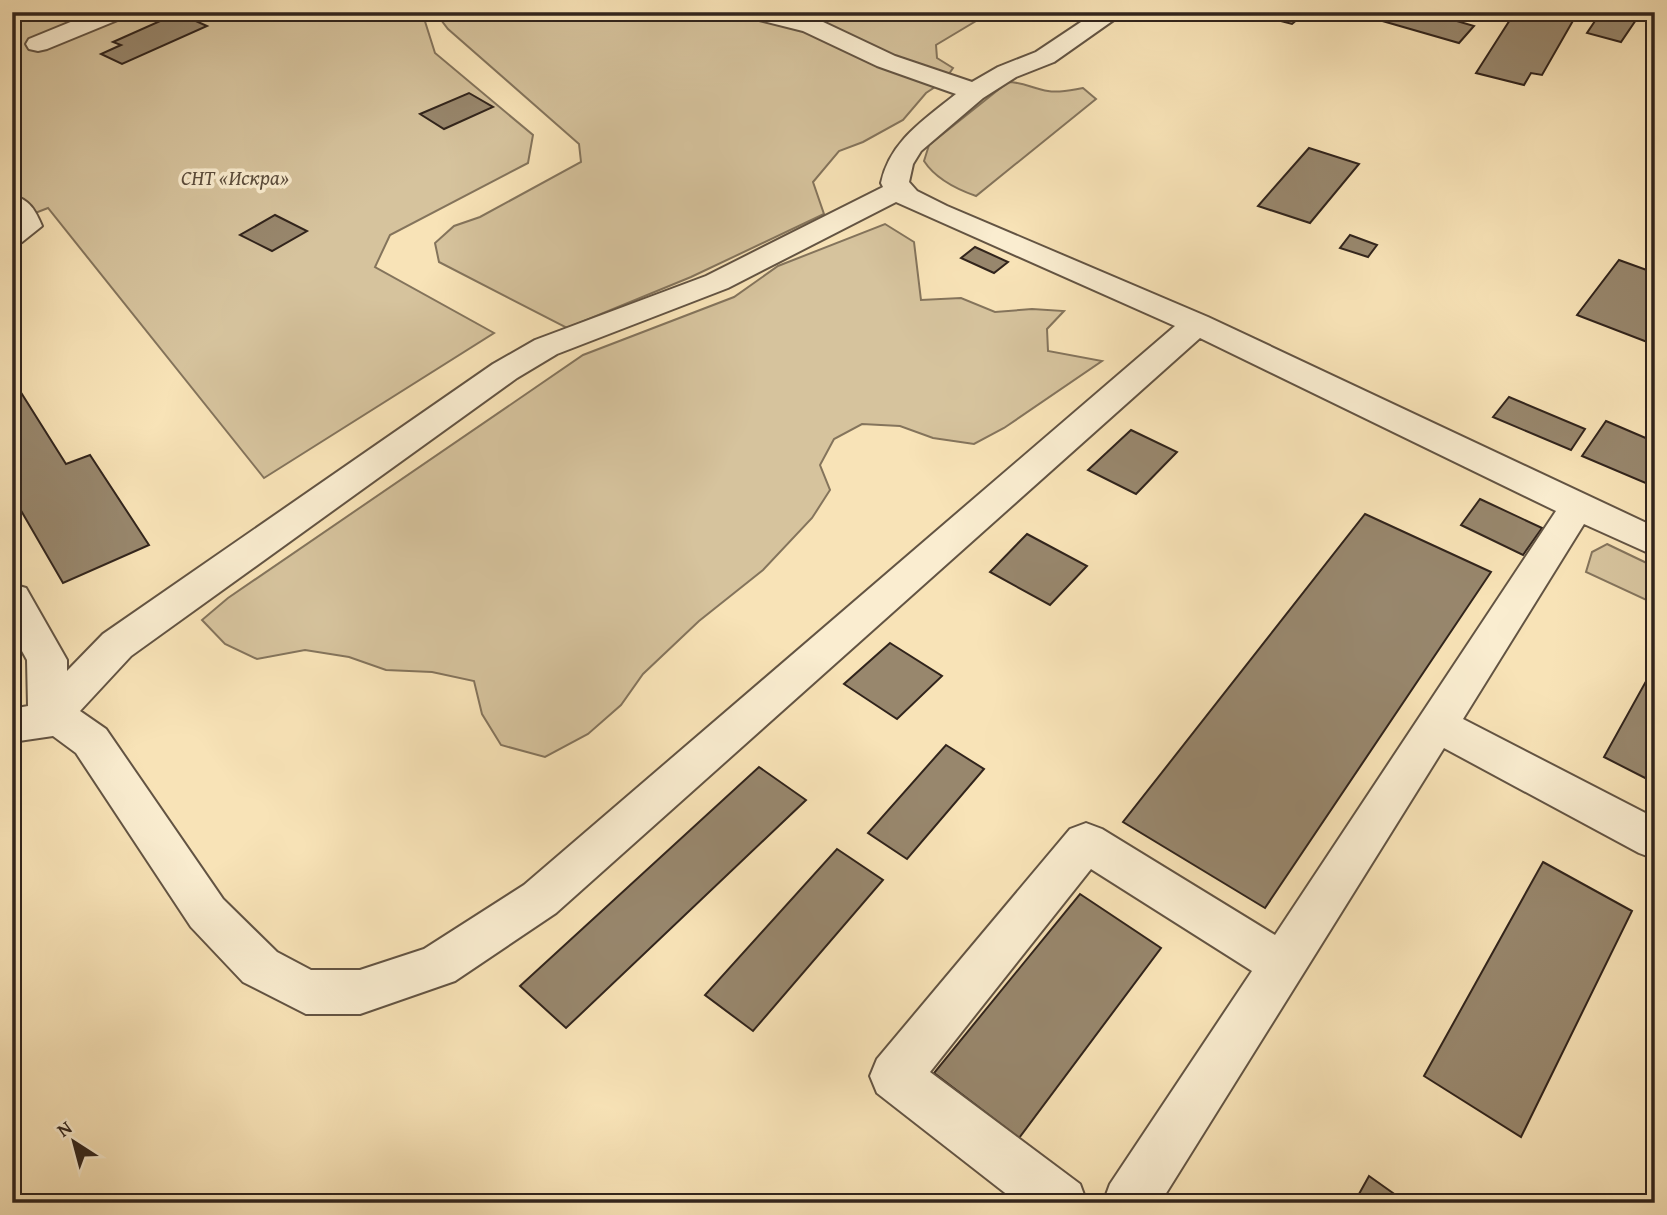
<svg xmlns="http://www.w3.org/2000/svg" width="1667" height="1215" font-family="'Gentium Book Plus',serif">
<rect width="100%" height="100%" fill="#f8e3b7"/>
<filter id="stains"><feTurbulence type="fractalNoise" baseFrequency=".00286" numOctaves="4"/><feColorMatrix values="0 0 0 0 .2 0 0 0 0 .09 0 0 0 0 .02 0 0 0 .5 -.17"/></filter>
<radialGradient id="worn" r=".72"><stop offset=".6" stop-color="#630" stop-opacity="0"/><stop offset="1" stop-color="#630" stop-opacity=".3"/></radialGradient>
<g fill="#d6c39d" stroke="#84745c" stroke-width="2">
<path d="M12 12H422L435 53 533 135 528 163 390 235 375 267 494 333 264 478 48 208 12 222Z"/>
<path d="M435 12H991L936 45 937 58 953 68 944 81 926 93 903 120 863 142 839 151 813 182 824 214 691 277 567 328 439 262 435 243 454 226 480 217 581 162 579 144 448 29Z"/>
<path d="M1008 82C1023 82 1034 89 1048 91 1060 93 1071 90 1083 88L1096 99 976 196C956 189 935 178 924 161L929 145Z"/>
<path d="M885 224 914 242 921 300 961 298 995 312 1032 309 1064 311 1047 329 1048 351 1102 361 1004 428 974 444 933 438 900 426 862 424 834 439 820 465 830 490 812 518 763 570 699 621 643 674 621 705 588 734 545 757 501 745 482 714 474 681 432 672 386 670 349 657 305 650 257 659 225 644 202 620 228 598 583 355 734 297 778 266Z"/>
<path d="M1607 544 1655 567V604L1586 572 1592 552Z"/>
</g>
<g fill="#98876d" stroke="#31241c" stroke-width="2">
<path d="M30 12H64L44 20Z"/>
<path d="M1261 12H1274L1298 19 1292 24 1258 15Z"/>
<path d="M1360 12H1426L1474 26 1459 43 1358 14Z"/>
<path d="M1515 12H1578L1542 75 1531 73 1524 85 1476 73Z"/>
<path d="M1601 12H1634L1640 14 1621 42 1587 33Z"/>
<path d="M178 13 207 26 122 64 101 54 121 45 113 42Z"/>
<path d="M469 93 493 107 444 129 420 114Z"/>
<path d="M1309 148 1359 164 1310 223 1258 206Z"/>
<path d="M275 215 307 231 272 251 240 235Z"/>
<path d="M1350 235 1377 245 1368 257 1340 248Z"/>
<path d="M975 247 1008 262 994 273 961 258Z"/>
<path d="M1619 260 1655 273V345L1577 315Z"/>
<path d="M15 383 66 464 90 455 149 545 63 583 12 495V384Z"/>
<path d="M1509 397 1585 429 1571 450 1493 417Z"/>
<path d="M1606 421 1655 442V487L1582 456Z"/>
<path d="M1131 430 1177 452 1136 494 1088 470Z"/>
<path d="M1480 499 1542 528 1523 555 1461 525Z"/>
<path d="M1365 514 1491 572 1265 908 1123 822Z"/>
<path d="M1027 534 1087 566 1050 605 990 572Z"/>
<path d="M890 643 942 676 897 719 844 684Z"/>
<path d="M1655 665V783L1604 757Z"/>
<path d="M946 745 984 769 907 859 868 833Z"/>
<path d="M759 767 806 800 566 1028 520 986Z"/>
<path d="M837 849 883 880 753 1031 705 995Z"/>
<path d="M1543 862 1632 911 1521 1137 1424 1076Z"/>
<path d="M1080 894 1161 948 1019 1138 934 1073Z"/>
<path d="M1369 1176 1407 1203H1354Z"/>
</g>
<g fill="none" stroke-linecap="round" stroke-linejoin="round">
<g stroke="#635443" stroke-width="4">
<g id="minor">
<path d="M95 12H129L125 17 47 49 38 51 29 49 26 44 29 39Z"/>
<path d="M743 12H786L821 21 895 56 972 82 998 67 1036 52 1096 12H1125L1054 62 1016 77 983 98 921 151 913 164 909 182 917 191 947 206 1208 317 1655 527V556L1584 524 1463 719 1655 818V859L1639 853 1444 748 1160 1203H1103L1110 1184 1252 971 1091 869 930 1072 1080 1184 1087 1203H1018L877 1093 870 1076 877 1059 1070 829 1086 823 1102 829 1275 935 1556 511 1200 338 556 913 455 981 360 1014H306L243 982 191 927 76 753 53 736 12 742V709L28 706 27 660 12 633V584L26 588 67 660V671L103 634 493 364 535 340 706 276 883 187 881 183C890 141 924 120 956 94L877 66 803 31 747 17ZM896 202 1175 326 524 885 424 949 360 970H311L277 952 223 899 106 729 80 711 131 656 517 378 557 354 728 288Z"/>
<path d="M12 195C30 200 35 210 42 226L22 242 12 245Z"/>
</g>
</g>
<use href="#minor" fill="#faedd0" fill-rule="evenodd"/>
</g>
<g text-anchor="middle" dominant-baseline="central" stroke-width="7" stroke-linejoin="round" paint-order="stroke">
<g font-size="21" font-style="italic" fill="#5a4c3c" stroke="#faedd0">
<text x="235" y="177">СНТ «Искра»</text>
</g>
</g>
<rect width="1667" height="1215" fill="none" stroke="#f8e3b7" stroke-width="42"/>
<rect x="14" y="14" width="1639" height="1187" fill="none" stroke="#31241c" stroke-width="3.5"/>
<rect x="21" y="21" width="1625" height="1173" fill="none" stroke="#31241c" stroke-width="2"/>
<g transform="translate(74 1142) rotate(324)" stroke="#faedd0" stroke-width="5" paint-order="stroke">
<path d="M0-5L12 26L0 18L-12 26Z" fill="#31241c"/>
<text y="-10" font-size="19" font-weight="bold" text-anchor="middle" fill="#31241c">N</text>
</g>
<rect width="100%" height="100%" filter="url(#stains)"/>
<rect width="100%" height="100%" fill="url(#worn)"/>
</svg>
